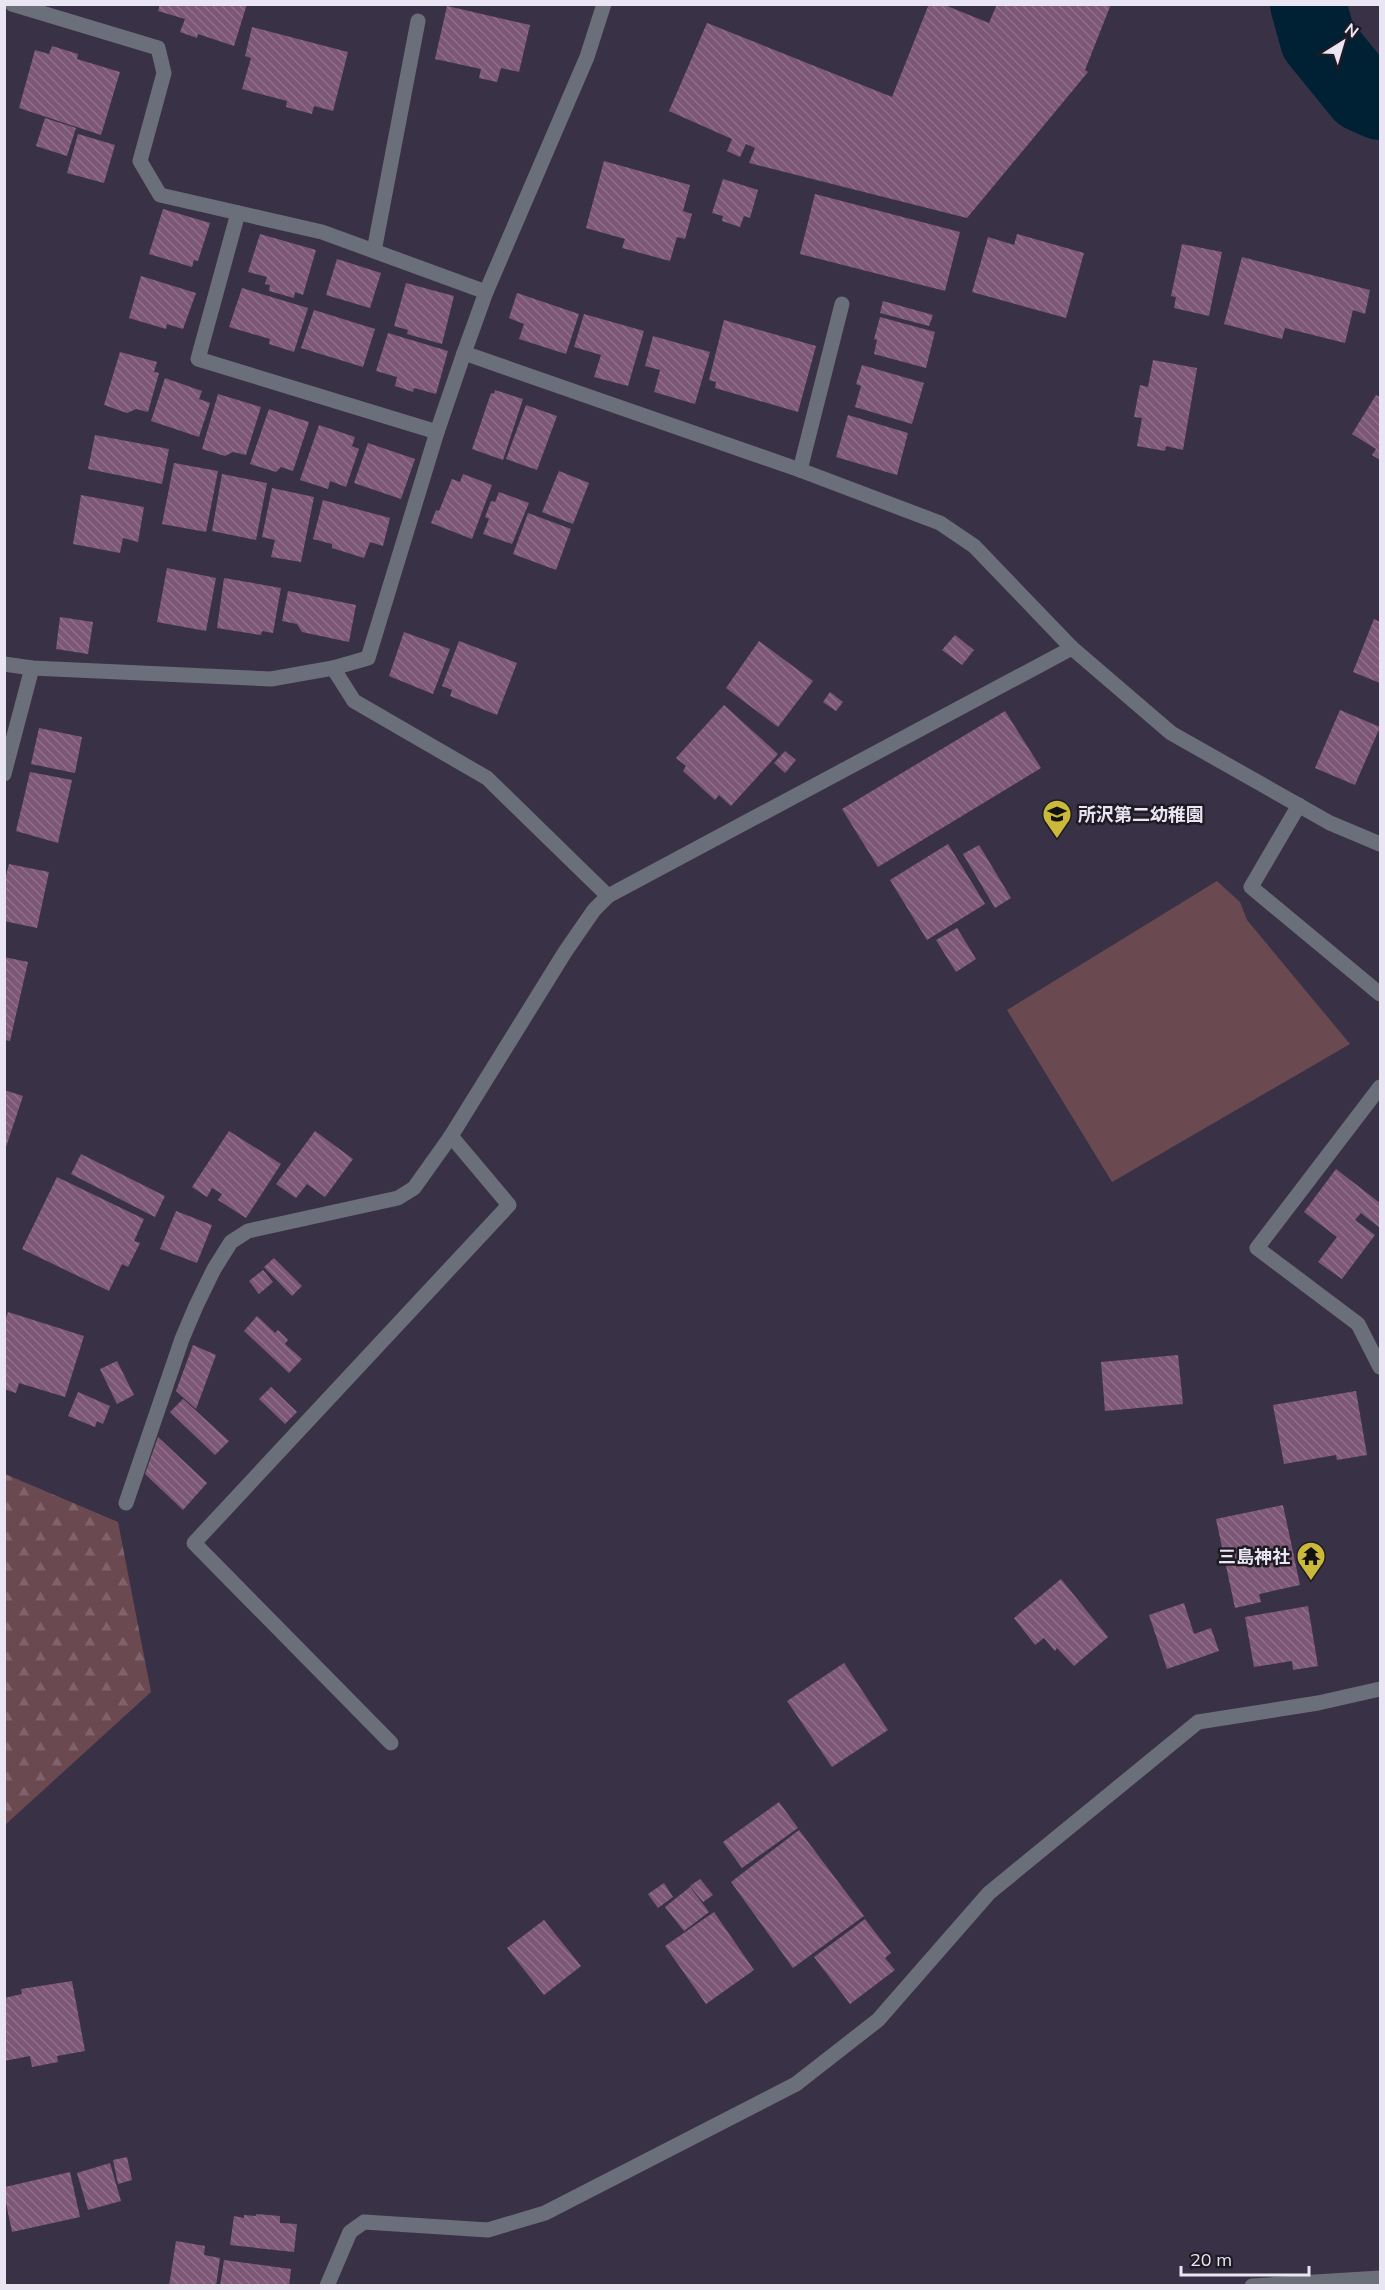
<svg xmlns="http://www.w3.org/2000/svg" width="1385" height="2290" font-family="Mulish,'Noto Sans JP',sans-serif">
<defs>
<pattern id="forest-firs" width="22" height="20" patternUnits="userSpaceOnUse" patternTransform="scale(1.5)"><rect width="22" height="20" fill="#6b4951"/><path d="M5 1l3.5 6h-7zM16 11l3.5 6h-7z" fill="#80636a"/></pattern>
<pattern id="building-back-hatch" width="6" height="6" patternUnits="userSpaceOnUse" patternTransform="scale(1.5)"><rect width="6" height="6" fill="#7d5776"/><path d="M-1 5l2 2M0 0l6 6M5-1l2 2" fill="none" stroke="#8f6f8a"/></pattern>
</defs>
<rect width="100%" height="100%" fill="#393246"/>
<path fill="url(#forest-firs)" d="M5 1474 118 1522 151 1692 5 1825Z"/>
<path fill="#6b4951" d="M1217 881 1240 902 1247 920 1350 1044 1112 1182 1007 1010Z"/>
<g fill="none" stroke-linecap="round" stroke-linejoin="round">
<path stroke="#002134" stroke-width="76" d="M1308 4 1318 40 1362 94 1380 102"/>
</g>
<g fill="url(#building-back-hatch)">
<path d="M160 4H247L234 46 198 34 197 38 180 32 185 19 158 11Z"/>
<path d="M929 4H942L989 23 997 4H1111L1085 70 1088 72 967 218 749 163 755 148 746 144 740 157 727 151 732 139 669 111 707 23 892 97Z"/>
<path d="M447 6 530 25 519 72 501 68 497 82 479 78 481 69 435 59Z"/>
<path d="M252 27 348 52 333 111 314 106 312 114 286 107 287 101 242 89 251 58 245 56Z"/>
<path d="M52 46 78 54 77 59 120 72 101 135 19 108 35 50 49 54Z"/>
<path d="M45 118 76 128 67 156 36 146Z"/>
<path d="M78 134 115 145 104 183 67 173Z"/>
<path d="M604 161 690 185 683 211 692 214 685 239 677 237 670 261 622 248 625 239 586 228Z"/>
<path d="M723 179 758 190 750 218 744 216 740 227 722 221 723 216 712 213Z"/>
<path d="M815 194 960 232 945 291 800 254Z"/>
<path d="M163 209 210 223 198 261 194 260 192 267 149 254Z"/>
<path d="M260 234 316 250 303 295 295 292 294 298 269 291 270 285 265 284 267 277 248 272Z"/>
<path d="M1017 234 1084 253 1066 318 972 292 988 237 1014 245Z"/>
<path d="M1182 244 1222 252 1209 316 1174 308 1176 297 1171 296Z"/>
<path d="M1242 257 1370 290 1365 314 1353 310 1345 343 1285 328 1282 339 1224 324Z"/>
<path d="M337 259 381 273 370 308 326 295Z"/>
<path d="M141 276 196 293 183 329 167 324 166 329 129 318Z"/>
<path d="M406 283 454 296 442 344 407 334 408 330 394 326Z"/>
<path d="M242 288 308 308 294 352 269 344 270 339 229 327Z"/>
<path d="M517 293 579 314 566 354 519 339 524 324 509 318Z"/>
<path d="M883 301 933 315 929 326 880 313Z"/>
<path d="M314 310 375 329 363 367 301 348Z"/>
<path d="M584 314 644 331 628 386 594 377 601 355 574 347Z"/>
<path d="M880 317 935 332 926 368 874 354 877 340 874 339Z"/>
<path d="M724 320 816 346 798 412 715 388 716 382 709 380Z"/>
<path d="M388 333 448 351 436 394 414 388 413 392 395 386 397 377 376 371Z"/>
<path d="M653 336 710 352 695 404 654 392 660 370 645 366Z"/>
<path d="M120 352 157 362 154 372 159 373 148 412 136 409 127 413 104 405Z"/>
<path d="M1153 360 1197 368 1183 450 1166 446 1165 451 1137 446 1142 418 1134 417 1140 385 1148 387Z"/>
<path d="M862 365 924 383 912 424 855 407 861 386 856 384Z"/>
<path d="M165 378 202 391 199 399 210 403 199 437 151 421Z"/>
<path d="M495 390 523 399 503 460 472 449 491 393 494 394Z"/>
<path d="M218 394 261 407 246 455 233 452 225 456 202 449Z"/>
<path d="M1376 395 1380 397V460L1372 455 1376 449 1352 434Z"/>
<path d="M526 405 557 416 537 470 506 459Z"/>
<path d="M269 409 309 422 293 471 281 467 276 472 250 464Z"/>
<path d="M848 415 908 433 897 475 836 457Z"/>
<path d="M319 425 355 437 352 446 359 449 346 487 330 481 328 489 300 480Z"/>
<path d="M95 435 169 449 162 484 88 469Z"/>
<path d="M368 443 415 459 401 499 354 483Z"/>
<path d="M174 463 218 471 206 532 162 524Z"/>
<path d="M559 471 589 483 573 524 542 512Z"/>
<path d="M222 474 267 483 256 540 212 531Z"/>
<path d="M463 474 492 485 472 539 431 523 436 510 439 511 452 479 460 482Z"/>
<path d="M272 488 314 497 301 562 271 557 275 540 262 537Z"/>
<path d="M499 492 529 503 512 544 483 534 489 519 485 517 491 501 495 502Z"/>
<path d="M81 495 144 507 138 542 123 538 120 553 73 544Z"/>
<path d="M323 500 390 518 383 546 370 542 364 558 332 548V544L313 539Z"/>
<path d="M528 513 571 529 556 570 513 554Z"/>
<path d="M167 568 216 578 206 631 157 622Z"/>
<path d="M224 578 281 588 273 633 262 631 261 635 217 628Z"/>
<path d="M288 591 356 605 349 642 302 632 297 624 282 621Z"/>
<path d="M60 617 93 622 88 654 56 649Z"/>
<path d="M1374 619 1380 622V683L1353 672Z"/>
<path d="M404 632 450 649 433 694 389 676Z"/>
<path d="M955 635 974 650 962 665 942 650Z"/>
<path d="M459 641 517 663 497 715 450 696 452 690 442 686Z"/>
<path d="M759 641 813 681 778 727 726 688Z"/>
<path d="M830 692 843 702 836 711 823 702Z"/>
<path d="M724 705 778 754 731 806 719 795 715 800 683 771 686 766 676 758Z"/>
<path d="M1340 710 1380 727 1355 785 1315 768Z"/>
<path d="M1005 711 1041 768 878 867 842 809Z"/>
<path d="M39 728 82 737 75 773 31 764Z"/>
<path d="M785 751 796 760 785 773 774 763Z"/>
<path d="M30 772 72 780 58 843 16 831Z"/>
<path d="M948 844 985 904 927 940 890 880Z"/>
<path d="M979 845 1011 898 995 908 963 854Z"/>
<path d="M9 864 49 872 37 928 4 921V883Z"/>
<path d="M957 928 976 959 956 972 936 940Z"/>
<path d="M4 957 28 962 10 1041 4 1040Z"/>
<path d="M4 1090 23 1096 5 1150H4Z"/>
<path d="M229 1131 281 1164 246 1218 218 1200 222 1194 212 1188 207 1197 192 1187Z"/>
<path d="M315 1131 353 1159 325 1197 307 1184 296 1198 276 1184Z"/>
<path d="M81 1154 165 1196 155 1217 71 1174Z"/>
<path d="M1336 1169 1380 1203V1228L1361 1213 1355 1220 1375 1235 1342 1279 1318 1262 1337 1237 1304 1212Z"/>
<path d="M57 1177 144 1219 134 1241 140 1243 128 1267 122 1264 109 1291 22 1249Z"/>
<path d="M176 1211 212 1225 197 1263 160 1249Z"/>
<path d="M274 1258 302 1286 292 1296 264 1267Z"/>
<path d="M263 1270 273 1282 259 1294 249 1281Z"/>
<path d="M8 1312 84 1336 65 1397 19 1383 16 1393 4 1389V1323Z"/>
<path d="M257 1316 275 1333 278 1330 288 1340 285 1344 302 1359 289 1373 244 1331Z"/>
<path d="M193 1345 216 1355 196 1409 176 1391Z"/>
<path d="M1178 1355 1183 1404 1105 1411 1101 1362Z"/>
<path d="M117 1361 134 1395 117 1404 100 1369Z"/>
<path d="M271 1387 297 1412 285 1424 259 1399Z"/>
<path d="M1356 1391 1367 1455 1337 1460 1336 1455 1284 1464 1273 1405Z"/>
<path d="M78 1392 110 1406 103 1424 97 1421 95 1427 68 1416Z"/>
<path d="M183 1399 229 1441 215 1455 170 1412Z"/>
<path d="M158 1437 207 1483 183 1510 145 1474Z"/>
<path d="M1283 1505 1300 1585 1259 1594 1261 1602 1235 1608 1216 1519Z"/>
<path d="M1061 1579 1108 1637 1074 1666 1057 1648 1055 1651 1044 1638 1035 1645 1014 1618Z"/>
<path d="M1184 1603 1194 1634 1211 1628 1219 1651 1167 1669 1149 1615Z"/>
<path d="M1308 1606 1318 1666 1293 1670 1292 1661 1254 1667 1245 1617Z"/>
<path d="M844 1663 888 1730 832 1767 787 1701Z"/>
<path d="M779 1802 798 1828 742 1868 723 1842Z"/>
<path d="M799 1830 864 1916 793 1968 731 1882Z"/>
<path d="M700 1879 713 1895 703 1902 690 1886Z"/>
<path d="M664 1883 673 1897 658 1908 648 1894Z"/>
<path d="M690 1887 709 1912 684 1931 665 1907Z"/>
<path d="M714 1912 754 1970 706 2004 665 1946Z"/>
<path d="M865 1919 891 1953 885 1958 895 1970 850 2004 814 1957Z"/>
<path d="M544 1920 581 1966 544 1995 507 1948Z"/>
<path d="M72 1981 85 2051 57 2056 58 2062 32 2067 30 2056 4 2061V1998L22 1994 21 1989Z"/>
<path d="M127 2157 132 2180 118 2184 113 2160Z"/>
<path d="M110 2163 121 2201 88 2210 77 2173Z"/>
<path d="M70 2172 80 2217 12 2232 5 2198V2187Z"/>
<path d="M256 2214 280 2216V2223L297 2224 294 2252 230 2245 234 2216 244 2218V2215L256 2216Z"/>
<path d="M176 2241 205 2246 204 2255 220 2258 216 2286H169Z"/>
<path d="M224 2260 291 2269 289 2286H220Z"/>
</g>
<g fill="none" stroke-linecap="round" stroke-linejoin="round">
<g stroke="#6b6f79" stroke-width="15">
<path d="M12 4 158 48 164 73 140 161 160 195 322 232 486 292"/>
<path d="M238 213 198 359 437 432"/>
<path d="M374 251 418 21"/>
<path d="M464 353 800 470 940 523 974 546 1072 648 1171 733 1330 823 1380 844"/>
<path d="M800 470 842 304"/>
<path d="M4 664 32 668 271 679 333 668 368 658 437 432 464 353 486 292 587 57 604 4"/>
<path d="M333 668 354 701 487 778 608 896 1072 648"/>
<path d="M4 774 32 668"/>
<path d="M1299 805 1251 887 1380 994"/>
<path d="M1380 1087 1257 1248 1358 1324 1380 1367"/>
<path d="M126 1503 182 1339 196 1306 214 1269 231 1242 248 1231 398 1198 414 1188 451 1136 565 952 594 910 608 896"/>
<path d="M391 1743 194 1543 509 1205 451 1136"/>
<path d="M327 2286 350 2232 364 2222 488 2230 545 2213 796 2084 878 2020 989 1893 1198 1722 1318 1703 1380 1689"/>
<path d="M1252 2286 1380 2278"/>
</g>
</g>
<defs>
<g id="school-pin" transform="scale(1.5)"><path d="M0 17L-7.5 6A9.5 9.5 0 1 1 7.5 6Z" fill="#cbb939" stroke="#1f1b25"/><path d="M0-5L7-2L0 1L-7-2ZM-4 1L0 2.5L4 1V4Q0 6-4 4Z" fill="#111"/></g>
<g id="temple-pin" transform="scale(1.5)"><path d="M0 17L-7.5 6A9.5 9.5 0 1 1 7.5 6Z" fill="#cbb939" stroke="#1f1b25"/><path d="M0-6L5-2H3V0L6.5 2.5H4V6H1.5V3h-3V6H-4V2.5H-6.5L-3 0V-2H-5Z" fill="#111"/></g>
</defs>
<g fill-rule="evenodd">
<use href="#school-pin" x="1057" y="814"/>
<use href="#temple-pin" x="1311" y="1556"/>
</g>
<g text-anchor="middle" dominant-baseline="central" stroke-width="5" stroke-linejoin="round" paint-order="stroke">
<g font-size="18" font-weight="bold" fill="#e9e5f2" stroke="#1f1b25" text-anchor="start">
<text x="1078" y="814">所沢第二幼稚園</text>
<text x="1290" y="1556" text-anchor="end">三島神社</text>
</g>
</g>
<rect width="1385" height="2290" fill="none" stroke="#e9e5f2" stroke-width="12"/>
<g transform="translate(1343 42) rotate(37)" stroke="#1f1b25" stroke-width="4.5" paint-order="stroke">
<path d="M0-4.5L10 22L0 15L-10 22Z" fill="#e9e5f2"/>
<text y="-9" font-size="16" font-weight="bold" text-anchor="middle" fill="#e9e5f2">N</text>
</g>
<path d="M1181 2266v9h128v-9" fill="none" stroke="#e9e5f2" stroke-width="3"/>
<text x="1190" y="2266" font-size="18" fill="#e9e5f2" stroke="#1f1b25" stroke-width="4.5" paint-order="stroke">20 m</text>
</svg>
